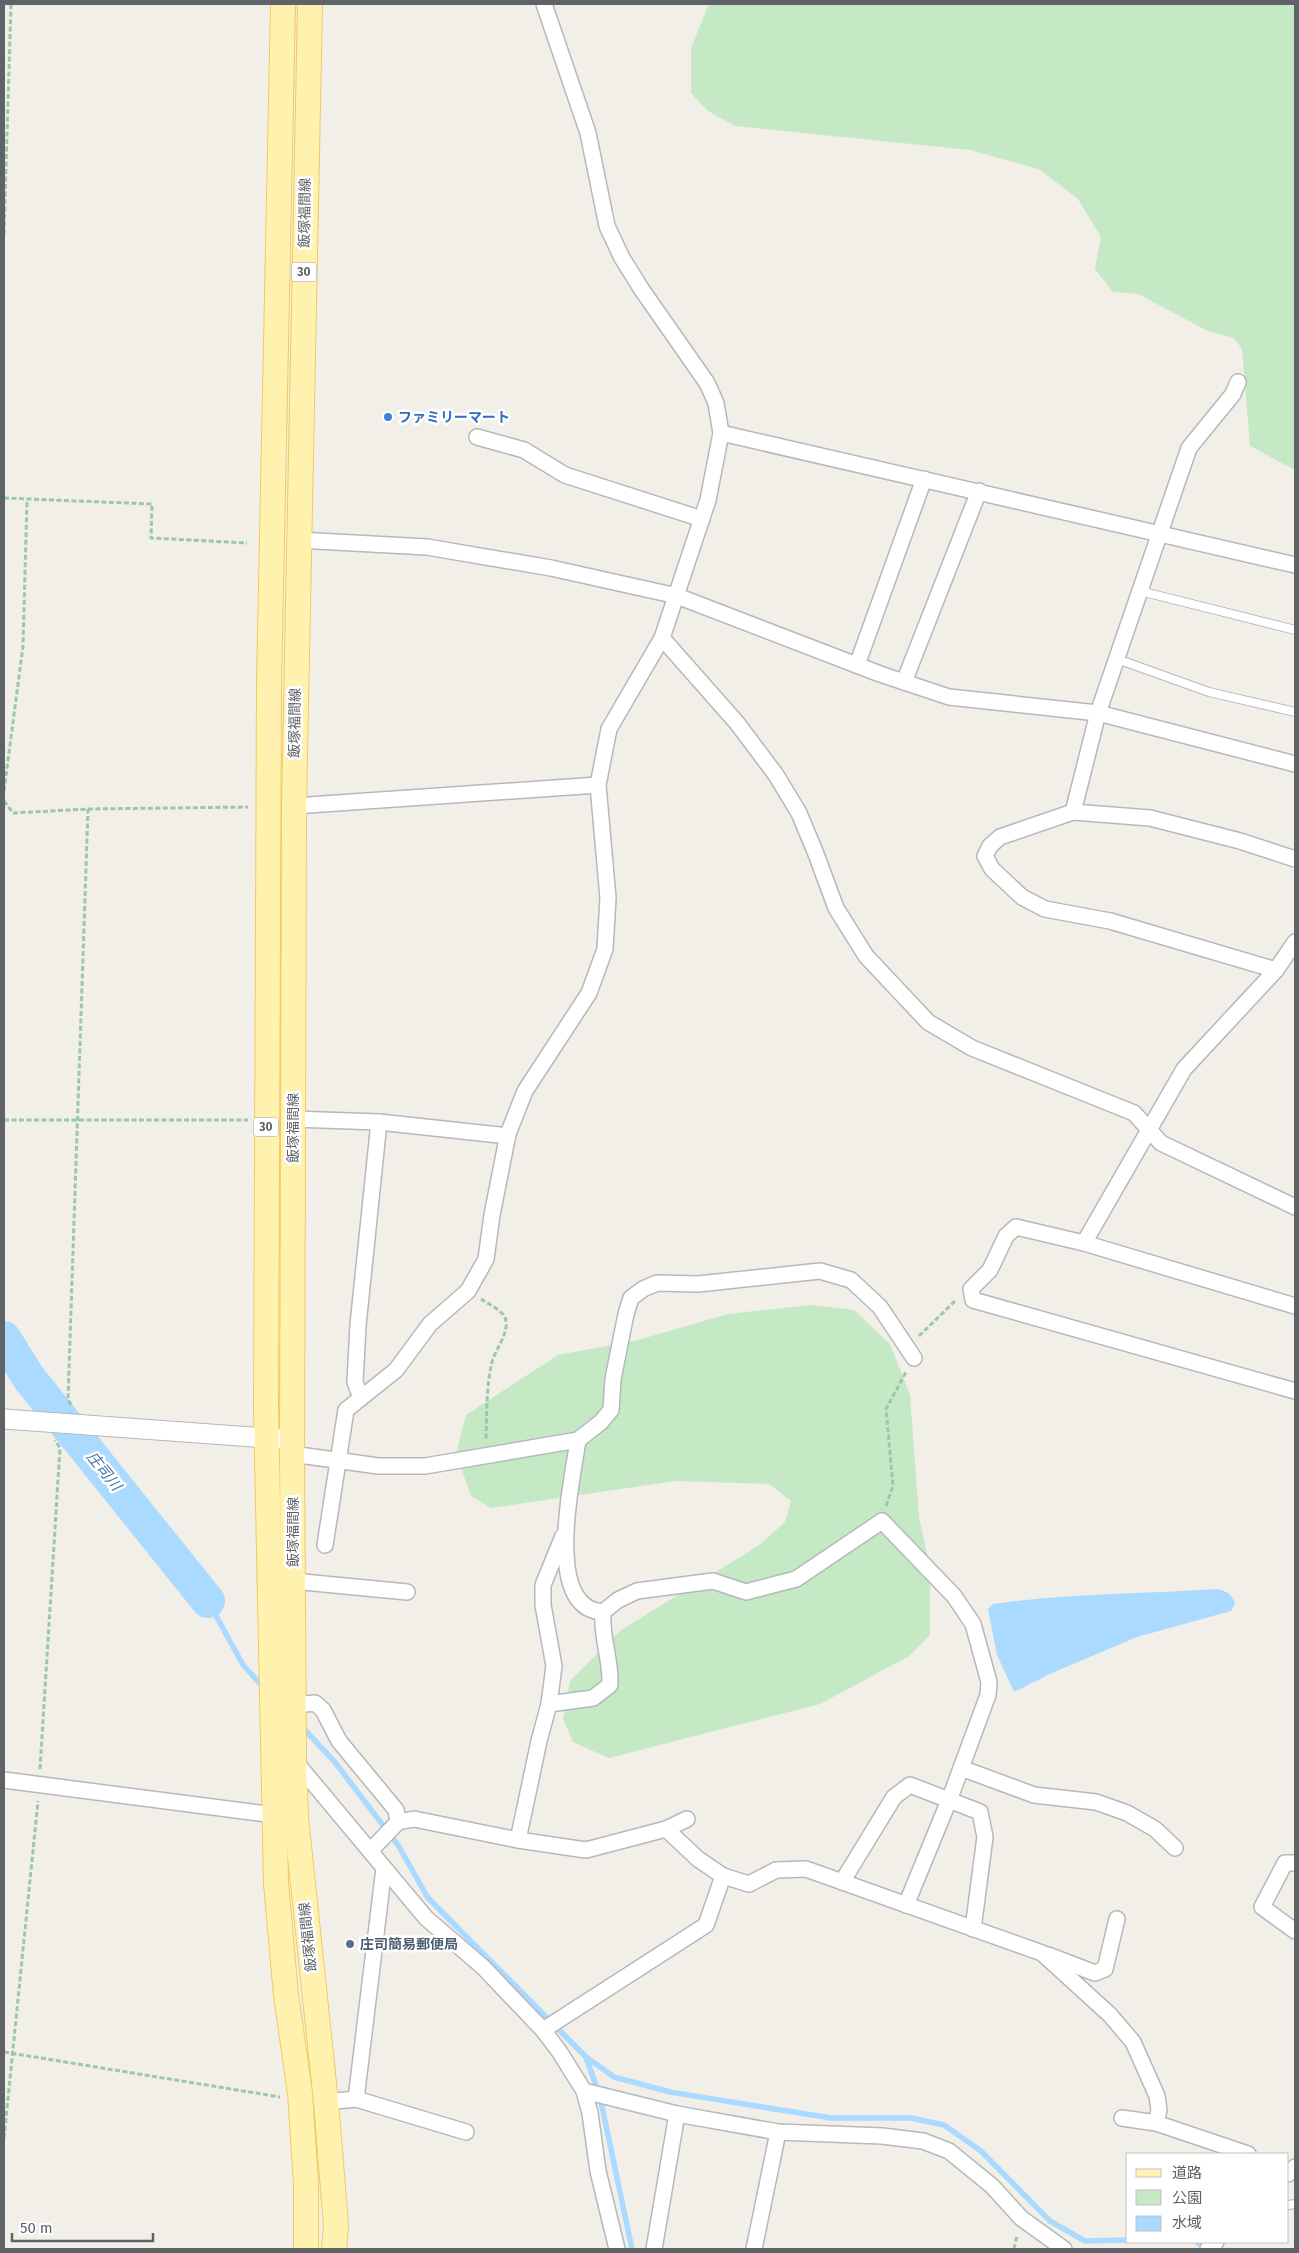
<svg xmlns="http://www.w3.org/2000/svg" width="1299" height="2253" font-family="'Fira Sans','Noto Sans JP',sans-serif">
<rect width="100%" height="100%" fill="#f1efe8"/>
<g fill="#c5e8c5">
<path d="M709 4H1295V470L1250 446 1242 349 1234 338 1208 331 1138 294 1113 292 1095 269 1101 237 1078 199 1039 169 970 150 735 126 708 111 691 93V48Z"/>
<path d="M811 1305 854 1310 890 1344 910 1395 919 1517 930 1568V1635L909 1656 820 1704 609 1758 573 1742 563 1719 570 1681 621 1630 758 1546 785 1522 791 1501 769 1484 675 1481 491 1508 471 1496 456 1454 466 1415 558 1355 638 1340 728 1314Z"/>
</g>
<path fill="#aadaff" d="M1218 1589C1228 1592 1232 1594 1235 1604L1231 1611 1137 1637 1052 1673 1014 1692 997 1655 988 1609 993 1604C1067 1593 1143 1594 1218 1589Z"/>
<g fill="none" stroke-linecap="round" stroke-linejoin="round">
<g stroke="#aadaff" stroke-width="5.5">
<path d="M208 1601 243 1665 265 1689"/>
<path d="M301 1726 334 1761 398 1845 428 1898 586 2057 614 2077 670 2092 831 2118H911L944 2125 981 2151 1050 2221 1085 2241 1128 2240"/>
<path d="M586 2057 600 2097 632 2249"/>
<path d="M1197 2242 1206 2249"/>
</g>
<path stroke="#aadaff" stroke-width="34" d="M4 1338 29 1378 208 1601"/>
<g stroke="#b5b8bc" stroke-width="10">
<g id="service">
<path d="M1140 591 1295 630"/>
<path d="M1117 659 1209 692 1295 712"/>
<path d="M1288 2205 1295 2204"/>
</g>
</g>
<g stroke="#b5b8bc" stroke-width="18">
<g id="minor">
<path d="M1238 382 1233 394 1189 448 1098 713 1073 812 1000 837 990 846 985 856 992 869 1022 897 1045 909 1110 921 1276 970"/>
<path d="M721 433 1295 565"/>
<path d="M477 437 524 450 565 475 702 519"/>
<path d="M298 540 427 547 551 568 677 596 880 674 949 697 1098 713 1295 764"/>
<path d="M662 638 737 723 776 775 799 813 816 854 836 908 866 956 928 1022 972 1048 1134 1113 1161 1143 1295 1207"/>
<path d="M857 665 924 479"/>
<path d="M904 682 979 491"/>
<path d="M294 806 598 785"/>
<path d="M1073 812 1150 818 1240 841 1295 859"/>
<path d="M293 1119 379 1122 508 1136"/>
<path d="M1084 1243 1184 1069 1276 970 1295 942"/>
<path d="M1295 1306 1084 1243 1016 1227 1006 1236 990 1270 971 1289 973 1300 1295 1391"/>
<path d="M361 1398 355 1382 358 1325 379 1122"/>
<path d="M578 1440C573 1478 542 1609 603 1612"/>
<path d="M292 1454 378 1466H425L578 1440 601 1422 611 1410 613 1379 626 1314 631 1298 643 1289 657 1283 698 1284 820 1271 851 1280 880 1307 914 1358"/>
<path d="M325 1545 346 1410 396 1370 430 1324 468 1291 486 1259 492 1215 508 1134 525 1091 589 993 605 949 608 898 598 785 609 729 662 638 708 500 721 433 716 403 707 383 642 290 622 258 607 226 588 133 544 4"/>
<path d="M293 1581 407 1592"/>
<path d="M549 1704 554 1666 543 1605V1585L563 1536"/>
<path d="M294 1705 315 1703 323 1710 339 1741 396 1810 398 1822"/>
<path d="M294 1760 426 1918 483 1967 543 2030 559 2051 584 2091 590 2113 598 2171 617 2249"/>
<path d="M961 1768 1034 1795 1096 1802 1127 1813 1155 1829 1175 1848"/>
<path d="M4 1780 282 1816"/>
<path d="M666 1829 687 1819"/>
<path d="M518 1840 539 1741 549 1704 593 1698 610 1685C611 1659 601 1638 603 1612L618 1600 637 1591 713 1581 746 1592 796 1579 882 1521 954 1596 973 1624 989 1682 988 1695 950 1798 906 1905"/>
<path d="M370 1851 398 1822 414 1819 518 1840 586 1850 666 1829 698 1859 723 1876"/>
<path d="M1295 1863H1285L1262 1907 1295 1931"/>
<path d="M842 1882 894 1797 910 1785 980 1812 985 1837 973 1929"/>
<path d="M1048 1955 1095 1973 1105 1969 1117 1919"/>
<path d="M543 2030 706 1925 723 1876 749 1884 776 1870 806 1869 1042 1953 1110 2015 1133 2042 1157 2096 1159 2110 1156 2123 1248 2154"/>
<path d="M584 2091 677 2114 778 2132 882 2136 923 2141 949 2151 992 2186 1021 2218 1064 2249"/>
<path d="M356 2099 384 1868"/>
<path d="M326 2102 356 2099 466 2132"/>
<path d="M1122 2118 1156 2123"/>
<path d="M1288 2174 1295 2167"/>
<path d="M654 2249 677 2114"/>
<path d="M754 2249 778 2132"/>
<path d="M1208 2249 1216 2242"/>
</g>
</g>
<g stroke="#b5b8bc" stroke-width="21">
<path id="tertiary" d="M4 1419 280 1439"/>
</g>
<g stroke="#f2c960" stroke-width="26">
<g id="primary">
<path d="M283 4 269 683 266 1408 276 1883 286 1995 300 2093 306 2184V2249"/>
<path d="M310 4 294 806 292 1454 294 1760 296 1818 326 2102 336 2225 334 2249"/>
</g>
</g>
<g stroke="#9cc7a9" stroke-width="3" stroke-dasharray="5 2.5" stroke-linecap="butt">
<path d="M4 234 11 4"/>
<path d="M4 498 152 504 151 538 247 543"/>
<path d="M4 791 23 646 27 500"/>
<path d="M4 801 13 813 88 809 248 807"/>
<path d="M4 1120H248"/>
<path d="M481 1299C488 1304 505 1311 506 1321 508 1335 496 1348 492 1362 486 1387 487 1413 486 1439"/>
<path d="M919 1336 956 1300"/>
<path d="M71 1405 68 1399 88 809"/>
<path d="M886 1506 893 1486 886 1409 906 1372"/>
<path d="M40 1769 60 1448 55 1440"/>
<path d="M4 2052 280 2097"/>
<path d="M4 2138 38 1801"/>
<path d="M1014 2249 1017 2236"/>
</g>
<use href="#service" stroke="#fff" stroke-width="8"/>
<use href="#minor" stroke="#fff" stroke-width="15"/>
<use href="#tertiary" stroke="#fff" stroke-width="19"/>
<use href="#primary" stroke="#fff2af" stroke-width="24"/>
</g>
<circle fill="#3f7fe0" stroke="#fff" stroke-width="2" cx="388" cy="417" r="5"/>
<circle fill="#5c6f8a" stroke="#fff" stroke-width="2" cx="350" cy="1944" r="5"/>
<g text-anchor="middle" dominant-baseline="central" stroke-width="5" stroke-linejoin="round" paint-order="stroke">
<g fill="#fff" stroke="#8f9295" stroke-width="1">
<rect x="291.5" y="262.5" width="25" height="19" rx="4"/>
<rect x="253.5" y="1117.5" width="25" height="19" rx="4"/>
</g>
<g font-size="12" font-weight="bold" fill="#5f6368">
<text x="304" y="272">30</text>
<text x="266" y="1127">30</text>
</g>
<g font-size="14" fill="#5f6368" stroke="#fff">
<text transform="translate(305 213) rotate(-89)">飯塚福間線</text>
<text transform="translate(295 723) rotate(-89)">飯塚福間線</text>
<text transform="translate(293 1128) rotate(-90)">飯塚福間線</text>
<text transform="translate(293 1532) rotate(-90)">飯塚福間線</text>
<text transform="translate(308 1937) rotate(-96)">飯塚福間線</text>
</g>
<g font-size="14" font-weight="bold" fill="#366cbe" stroke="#fff" text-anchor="start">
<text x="398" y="417">ファミリーマート</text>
</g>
<g font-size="14" font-weight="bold" fill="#4e5e75" stroke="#fff" text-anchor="start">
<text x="360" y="1944">庄司簡易郵便局</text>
</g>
<g font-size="15" font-style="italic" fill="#4174aa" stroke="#fff">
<text transform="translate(104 1471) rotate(51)">庄司川</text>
</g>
</g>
<rect width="1299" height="2253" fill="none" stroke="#5f6368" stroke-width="10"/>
<rect x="1126" y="2153" width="162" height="90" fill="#ffffff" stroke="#bfc1c3"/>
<rect x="1136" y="2169" width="25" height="8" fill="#fff2af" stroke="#bfc1c3"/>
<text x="1172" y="2178" font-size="15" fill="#5f6368">道路</text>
<rect x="1136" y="2190" width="25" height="15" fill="#c5e8c5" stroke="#bfc1c3"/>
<text x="1172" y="2203" font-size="15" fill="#5f6368">公園</text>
<rect x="1136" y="2216" width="25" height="15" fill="#aadaff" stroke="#bfc1c3"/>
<text x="1172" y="2228" font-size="15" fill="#5f6368">水域</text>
<path d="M12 2233v8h141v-8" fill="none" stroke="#5f6368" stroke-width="2.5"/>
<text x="20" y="2233" font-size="15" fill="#5f6368" stroke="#ffffff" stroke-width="4" paint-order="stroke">50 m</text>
</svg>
